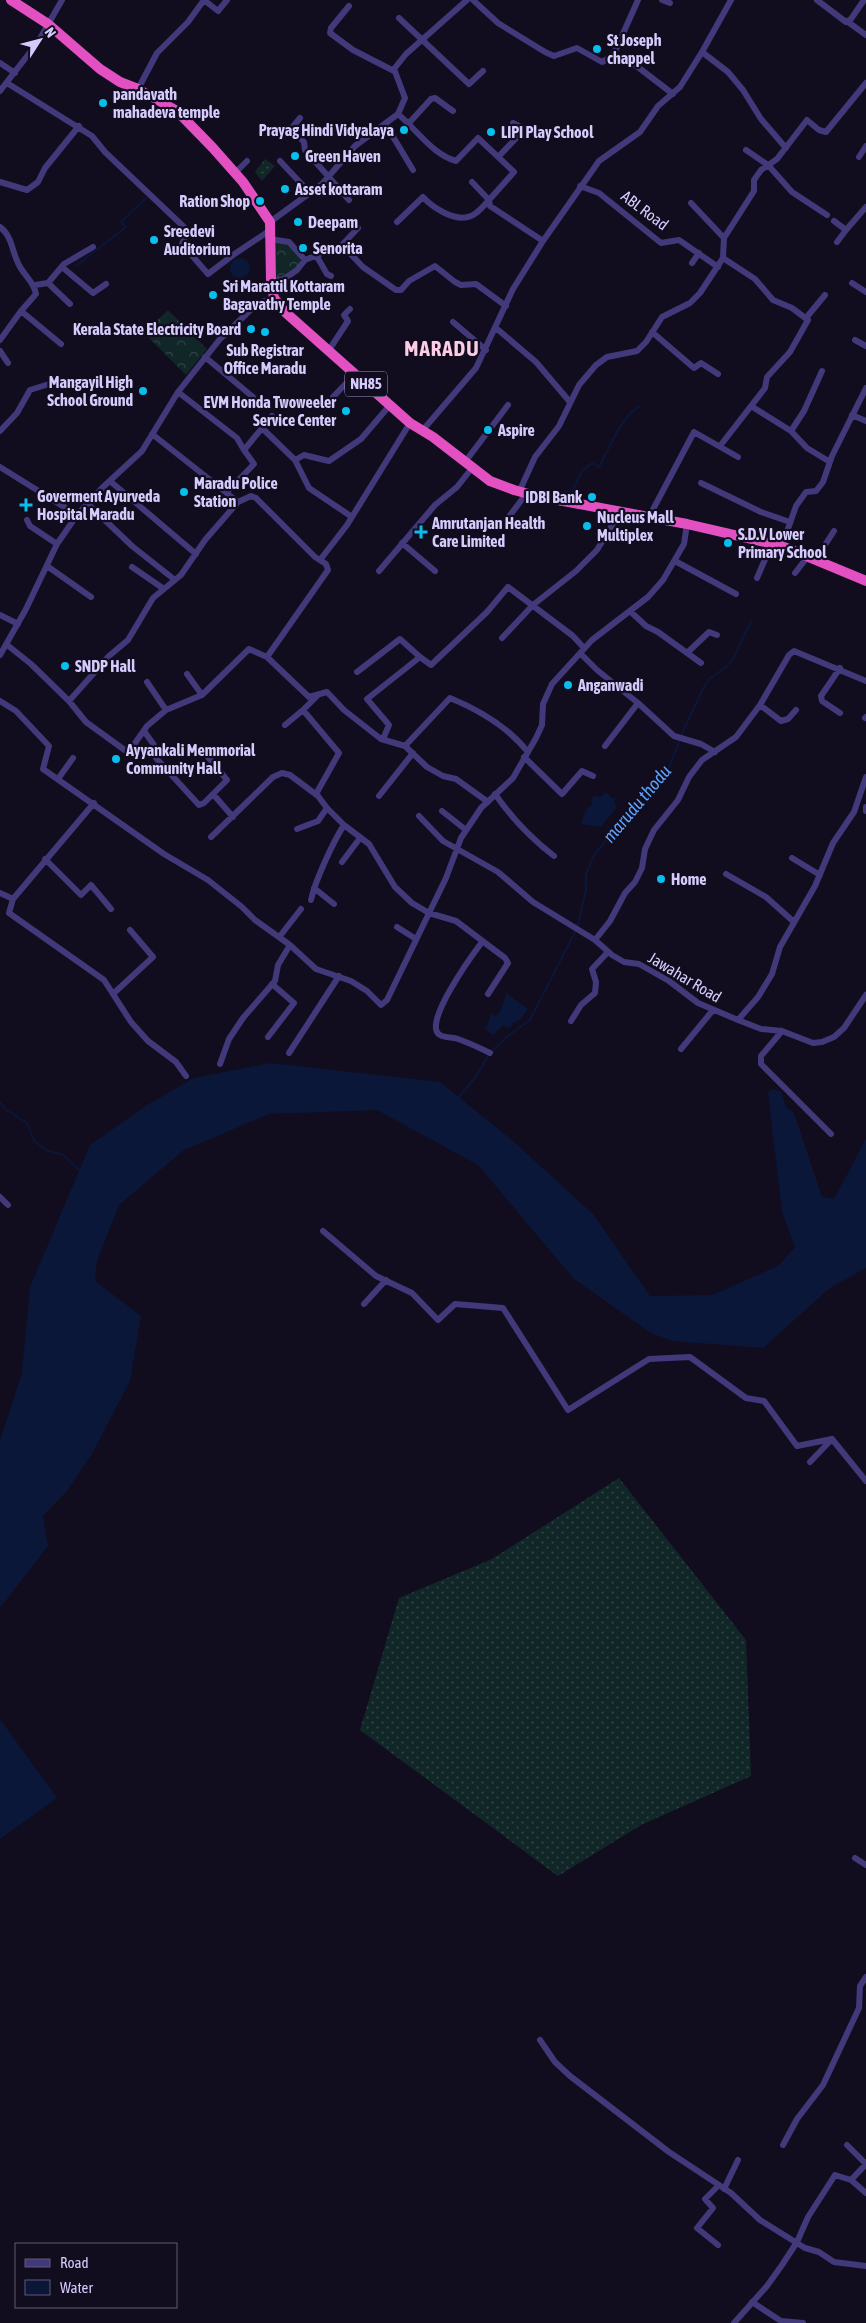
<svg xmlns="http://www.w3.org/2000/svg" width="866" height="2323" viewBox="0 0 866 2323" font-family="'Asap Condensed',sans-serif">
<style>
.grass{fill:url(#grass-dots)}
.park{fill:url(#park-crowns)}
.water{fill:#0a1739}
.lines{fill:none;stroke-linecap:round;stroke-linejoin:round}
.stream{stroke:#0a1739;stroke-width:2}
.minor{stroke:#42397b;stroke-width:6}
.trunk{stroke:#e350c2;stroke-width:10}
.poi-dot{fill:#08beed;stroke:#110d1e;stroke-width:2}
.labels{text-anchor:middle;stroke-width:4.5;stroke-linejoin:round;paint-order:stroke}
.shield{fill:#110d1e;stroke:#9b92ba;stroke-width:1}
.shield-label{font-size:15px;font-weight:bold;fill:#d6cbfd}
.poi-label{font-size:16px;font-weight:bold;fill:#d6cbfd;stroke:#110d1e;text-anchor:start}
.street-label{font-size:16px;fill:#d6cbfd;stroke:#110d1e}
.water-label{font-size:18px;font-style:italic;fill:#5da1fa;stroke:#110d1e}
.district-label{font-size:21px;font-weight:bold;letter-spacing:1px;fill:#fdcde7;stroke:#110d1e}
</style>
<defs>
<pattern id="grass-dots" width="8" height="8" patternUnits="userSpaceOnUse" patternTransform="scale(1.25)"><rect width="8" height="8" fill="#102627"/><path d="M2 2h.1M6 6h.1" fill="none" stroke="#324447" stroke-width="1.8" stroke-linecap="round"/></pattern>
<pattern id="park-crowns" width="20" height="18" patternUnits="userSpaceOnUse" patternTransform="scale(1.25)"><rect width="20" height="18" fill="#102627"/><path d="M2 6a3 3 0 1 1 6 0M12 15a3 3 0 1 1 6 0" fill="none" stroke="#324447"/></pattern>
</defs>
<rect width="100%" height="100%" fill="#110d1e"/>
<path class="grass" d="M265 159 275 166 262 181 255 172Z
M619 1478 746 1640 751 1776 641 1825 558 1876 360 1730 399 1598 492 1559Z"/>
<path class="park" d="M274 242H284L301 256C299 272 289 275 275 278Z
M168 310 207 349 186 375 144 333Z"/>
<path class="water" d="M230 268a10 10 0 1 1 20 0a10 10 0 1 1-20 0Z
M606 792 612 798H616L614 803 617 807 601 827 581 824 586 810 593 804 591 800 594 796 601 797Z
M506 993 528 1009 520 1020 512 1023 511 1028 502 1026 493 1035 483 1027 487 1026 492 1012 495 1017C503 1010 503 1003 506 993Z
M270 1063 440 1082 513 1141 593 1214 650 1296 712 1295 778 1266 795 1247 782 1212 768 1092 772 1089 781 1091 786 1107 794 1113 822 1197 834 1199 866 1139V1268L830 1288 763 1348 672 1341 651 1333 574 1279 478 1165 377 1110 269 1114 184 1150 119 1205 97 1261 95 1281 141 1316 130 1381 92 1454 66 1492 43 1516 48 1546 0 1608V1440L22 1373 30 1287 90 1145 147 1105 194 1078Z
M0 1719 57 1798 0 1839Z"/>
<g class="lines">
<path class="stream" d="M77 265 126 227 121 222 146 198
M556 492H572L582 471 592 463 599 467C608 451 623 413 639 407
M459 1097 475 1078 490 1053 508 1036 530 1020 577 928 586 890V874L594 855 654 783 668 771 683 731 704 687 710 678 725 668 733 659 751 621
M0 1102 5 1109 27 1123 34 1141 46 1150 63 1155 79 1170"/>
<path class="minor" d="M473 0 498 23 545 52 554 56 577 48 602 62 613 56 626 58 673 94
M662 0 670 3
M817 0 846 22 851 19 864 0
M349 6 331 28 330 33 353 50 394 71
M399 18 469 84 483 71
M848 22 866 35
M702 52 728 72 743 90 761 119 786 148
M613 56 638 0
M0 63 15 73
M7 83 92 136 105 152 185 228 187 232 182 244 208 274 233 255 269 231
M138 89 157 53 188 22 204 0 218 11 227 0
M0 91 38 42 62 0
M398 114 405 98 394 69 406 54 467 0
M300 118 291 129 304 142 305 150 349 200
M409 123 431 99 435 98 453 111
M386 125 413 170
M746 150 768 165 792 192 827 215
M499 156 525 129 513 123
M859 157 866 146
M280 161 310 193
M235 173 247 161
M0 182 27 190 38 182 45 168 79 126
M580 186 599 193 661 243 679 240 718 267
M691 203 724 238
M834 221 846 230 866 207
M270 222 322 184 355 146 398 114C417 130 432 154 456 161L478 138 514 172 489 200 490 206 543 241 599 161 640 132 658 106 680 87 702 52 731 0
M397 222 423 197C432 207 453 221 468 217 477 215 483 206 489 200L472 182
M0 227C12 236 12 251 18 263 23 275 34 281 36 294L21 311 0 340
M270 239 289 242 305 260
M837 242 846 230
M342 245 358 228
M316 255 327 274 331 276
M692 263 699 253
M62 267 93 293 106 284
M271 281 284 279 297 270 305 260 342 245 363 267 396 290H401L409 281 435 266 455 282 461 285 476 284 506 306
M48 283 70 304
M852 283 866 292
M35 285 48 283 64 264 93 247
M21 311 61 344
M806 318 825 295
M453 322 486 350
M496 328 536 362 570 402
M652 332 694 368 701 363 718 374
M855 340 866 346
M329 350 348 321 344 315 350 309
M0 351 8 363
M205 357 253 397
M822 371 804 411 791 431 807 448 830 462
M178 392 237 438 244 450
M333 397 355 374
M751 406 791 431
M852 415 866 421
M262 428 295 460 309 488 352 517
M0 431 17 413 30 390 49 384 64 385
M422 431 476 368 513 289 543 241
M152 434 238 502 205 540 181 575 153 598 128 640 109 656 69 701 86 722 126 751 133 746 147 726 166 710 202 695 249 649 267 657 309 697 327 692 344 710 381 739 405 746 427 767 443 776 456 779 488 802
M720 446 765 388 767 377 790 352 808 320 792 308 773 300 755 279 723 258
M295 460 304 455 329 461 361 439 390 405
M465 462 508 405
M0 467 77 515
M110 481 196 554
M701 483 761 512 790 522
M227 492 254 464 244 450 272 416
M519 492 535 457 559 426 579 385 596 365 607 357 637 351 646 342 662 317 690 303 700 293 723 258 724 238 754 191V180L761 170 777 159 807 120 819 130 826 132 866 83
M238 502 251 496 256 498 315 557 326 564 328 570 267 657
M88 504 132 546 175 580
M649 517 694 432 738 457
M27 520 30 526 57 544
M505 522 526 494
M402 543 435 571
M782 546 796 506 806 492 816 491 823 482 832 456 866 388
M816 559 834 531
M320 560 347 525 410 423
M675 561 736 594
M47 566 91 597
M132 567 164 589
M379 571 435 505 457 487 472 468
M795 573 809 555
M757 578 772 543
M631 612 646 626 658 632 701 663
M0 615 18 624
M502 638 533 605 576 571 597 550 620 512
M6 644 31 664 69 701
M580 653 597 670 638 703
M687 653 709 632 717 635
M0 655 26 609 57 544 77 515 102 488 142 451 178 392 220 339 258 303 274 298
M420 657 431 665 487 612 508 587 573 636 584 648
M357 672 400 639 420 657 367 699 389 725 383 739
M187 674 202 695
M147 682 166 710
M0 701 16 711 49 746 43 769 164 854 208 880 242 907 255 920 290 945 316 969 351 981 367 991 381 1005 387 1000 446 878 461 838 481 808 513 778 536 738 542 725 543 704 552 684 592 640 648 597 663 580 684 544 687 524
M760 705 781 721 788 719 796 710
M840 713 822 701 821 696 840 668
M865 718 866 717
M285 725 303 710
M144 731 154 745 156 758 199 805 204 803 227 780 208 757
M405 746 450 698C479 710 507 726 527 751
M605 746 638 703 674 736 701 744 715 752
M524 757 562 794 582 771 593 776
M58 779 73 758
M213 794 233 817
M316 794 339 753 303 710 317 696
M495 794C511 817 532 839 554 856
M379 796 413 753
M94 803 13 899 9 913 104 980 131 1022 148 1041 176 1062 186 1076
M866 807V811
M442 811 466 830
M419 816 443 841 498 872 533 902 595 940 612 955 624 962 639 964 669 981 698 1003 738 1020 758 997 772 974 780 947 815 886 833 843 854 812 866 777
M297 829 318 821 327 808
M211 837 273 777 282 773 290 775 318 796 327 808 344 825 369 844 395 887 412 903 429 913 456 921 505 958 508 963 488 994
M792 858 820 875
M45 859 81 895 91 885 111 909
M342 862 360 838
M726 874 766 897 794 922
M314 888 334 904
M0 893 13 899
M311 900C315 881 333 842 344 825
M397 927 416 939
M280 936 301 909
M595 940 610 921 625 893 635 882 642 868 645 849 654 830 678 800 689 777 702 760 736 737 760 705 789 655 794 651 866 681
M482 942C473 954 421 1025 440 1035 445 1038 453 1037 458 1039 469 1043 480 1048 490 1053
M114 993 153 957 130 930
M738 1020 761 1029 782 1031 813 1043 822 1042 834 1037 844 1028 866 995
M571 1021 581 1005 595 993 596 982 592 969 608 952
M782 1031 761 1056V1064L831 1134
M268 1037 294 1003 272 984
M681 1049 713 1010
M289 1053 339 976
M220 1064 229 1039 243 1018 275 981 278 965 290 945
M0 1197 8 1205
M323 1231 376 1276 412 1293 438 1320 455 1304 503 1308 568 1410 649 1359 690 1357 746 1398 764 1401 797 1446 832 1439 866 1481
M364 1304 386 1280
M810 1462 832 1439
M855 1858 866 1865
M540 2040 555 2062 570 2076 669 2152 731 2193 760 2220 805 2248 819 2252 834 2262 866 2266
M783 2145 797 2119 823 2085 859 2008 860 1986 866 1977
M847 2145 866 2164
M851 2180 866 2193
M724 2189 738 2160
M718 2245 697 2228 713 2208 705 2199 719 2185
M752 2302 781 2321 803 2323
M734 2323 767 2286 782 2265 797 2242 808 2217 835 2175 851 2180 866 2164"/>
<path class="trunk" d="M11 0 48 24 100 69 120 82 138 89 177 111 213 148 243 182 270 222 271 281 274 298 285 312 410 423 433 437 490 481 514 490 536 496 687 524 782 546 866 581"/>
</g>
<g class="poi-dot">
<circle cx="597" cy="49" r="5"/>
<circle cx="103" cy="103" r="5"/>
<circle cx="404" cy="130" r="5"/>
<circle cx="491" cy="132" r="5"/>
<circle cx="295" cy="156" r="5"/>
<circle cx="285" cy="189" r="5"/>
<circle cx="260" cy="201" r="5"/>
<circle cx="298" cy="222" r="5"/>
<circle cx="154" cy="240" r="5"/>
<circle cx="303" cy="248" r="5"/>
<circle cx="213" cy="295" r="5"/>
<circle cx="251" cy="329" r="5"/>
<circle cx="265" cy="332" r="5"/>
<circle cx="143" cy="391" r="5"/>
<circle cx="346" cy="411" r="5"/>
<circle cx="488" cy="430" r="5"/>
<circle cx="184" cy="492" r="5"/>
<circle cx="592" cy="497" r="5"/>
<path d="M23.5 497.5h5v5h5v5h-5v5h-5v-5h-5v-5h5z"/>
<circle cx="587" cy="526" r="5"/>
<path d="M418.5 524.5h5v5h5v5h-5v5h-5v-5h-5v-5h5z"/>
<circle cx="728" cy="543" r="5"/>
<circle cx="65" cy="666" r="5"/>
<circle cx="568" cy="685" r="5"/>
<circle cx="116" cy="759" r="5"/>
<circle cx="661" cy="879" r="5"/>
</g>
<g class="labels">
<rect class="shield" x="345" y="371.5" width="42" height="25" rx="4"/>
<g class="shield-label">
<text x="366" y="389">NH85</text>
</g>
<g class="poi-label">
<text x="607" y="46">St Joseph<tspan x="607" dy="18">chappel</tspan></text>
<text x="113" y="100">pandavath<tspan x="113" dy="18">mahadeva temple</tspan></text>
<text x="394" y="136" text-anchor="end">Prayag Hindi Vidyalaya</text>
<text x="501" y="138">LIPI Play School</text>
<text x="305" y="162">Green Haven</text>
<text x="295" y="195">Asset kottaram</text>
<text x="250" y="207" text-anchor="end">Ration Shop</text>
<text x="308" y="228">Deepam</text>
<text x="164" y="237">Sreedevi<tspan x="164" dy="18">Auditorium</tspan></text>
<text x="313" y="254">Senorita</text>
<text x="223" y="292">Sri Marattil Kottaram<tspan x="223" dy="18">Bagavathy Temple</tspan></text>
<text x="241" y="335" text-anchor="end">Kerala State Electricity Board</text>
<text x="265" y="356" text-anchor="middle">Sub Registrar<tspan x="265" dy="18">Office Maradu</tspan></text>
<text x="133" y="388" text-anchor="end">Mangayil High<tspan x="133" dy="18">School Ground</tspan></text>
<text x="336" y="408" text-anchor="end">EVM Honda Twoweeler<tspan x="336" dy="18">Service Center</tspan></text>
<text x="498" y="436">Aspire</text>
<text x="194" y="489">Maradu Police<tspan x="194" dy="18">Station</tspan></text>
<text x="37" y="502">Goverment Ayurveda<tspan x="37" dy="18">Hospital Maradu</tspan></text>
<text x="582" y="503" text-anchor="end">IDBI Bank</text>
<text x="597" y="523">Nucleus Mall<tspan x="597" dy="18">Multiplex</tspan></text>
<text x="432" y="529">Amrutanjan Health<tspan x="432" dy="18">Care Limited</tspan></text>
<text x="738" y="540">S.D.V Lower<tspan x="738" dy="18">Primary School</tspan></text>
<text x="75" y="672">SNDP Hall</text>
<text x="578" y="691">Anganwadi</text>
<text x="126" y="756">Ayyankali Memmorial<tspan x="126" dy="18">Community Hall</tspan></text>
<text x="671" y="885">Home</text>
</g>
<g class="street-label">
<text transform="translate(645 210) rotate(37)" y="6">ABL Road</text>
<text transform="translate(685 977) rotate(31)" y="6">Jawahar Road</text>
</g>
<g class="water-label">
<text transform="translate(637 804) rotate(-50)" y="6">marudu thodu</text>
</g>
<g class="district-label">
<text x="442" y="356">MARADU</text>
</g>
</g>
<rect x="15" y="2243" width="162" height="65" fill="#110d1e" stroke="#605977"/>
<rect x="25" y="2259" width="25" height="8" fill="#42397b" stroke="#605977"/>
<text x="60" y="2268" font-size="15" fill="#d6cbfd">Road</text>
<rect x="25" y="2280" width="25" height="15" fill="#0a1739" stroke="#605977"/>
<text x="60" y="2293" font-size="15" fill="#d6cbfd">Water</text>
<g transform="translate(40 40) rotate(54)" stroke="#110d1e" stroke-width="4" paint-order="stroke">
<path d="M0-4L9 19L0 12L-9 19Z" fill="#d6cbfd"/>
<text y="-8" font-size="14" font-weight="bold" text-anchor="middle" fill="#d6cbfd">N</text>
</g>
</svg>
